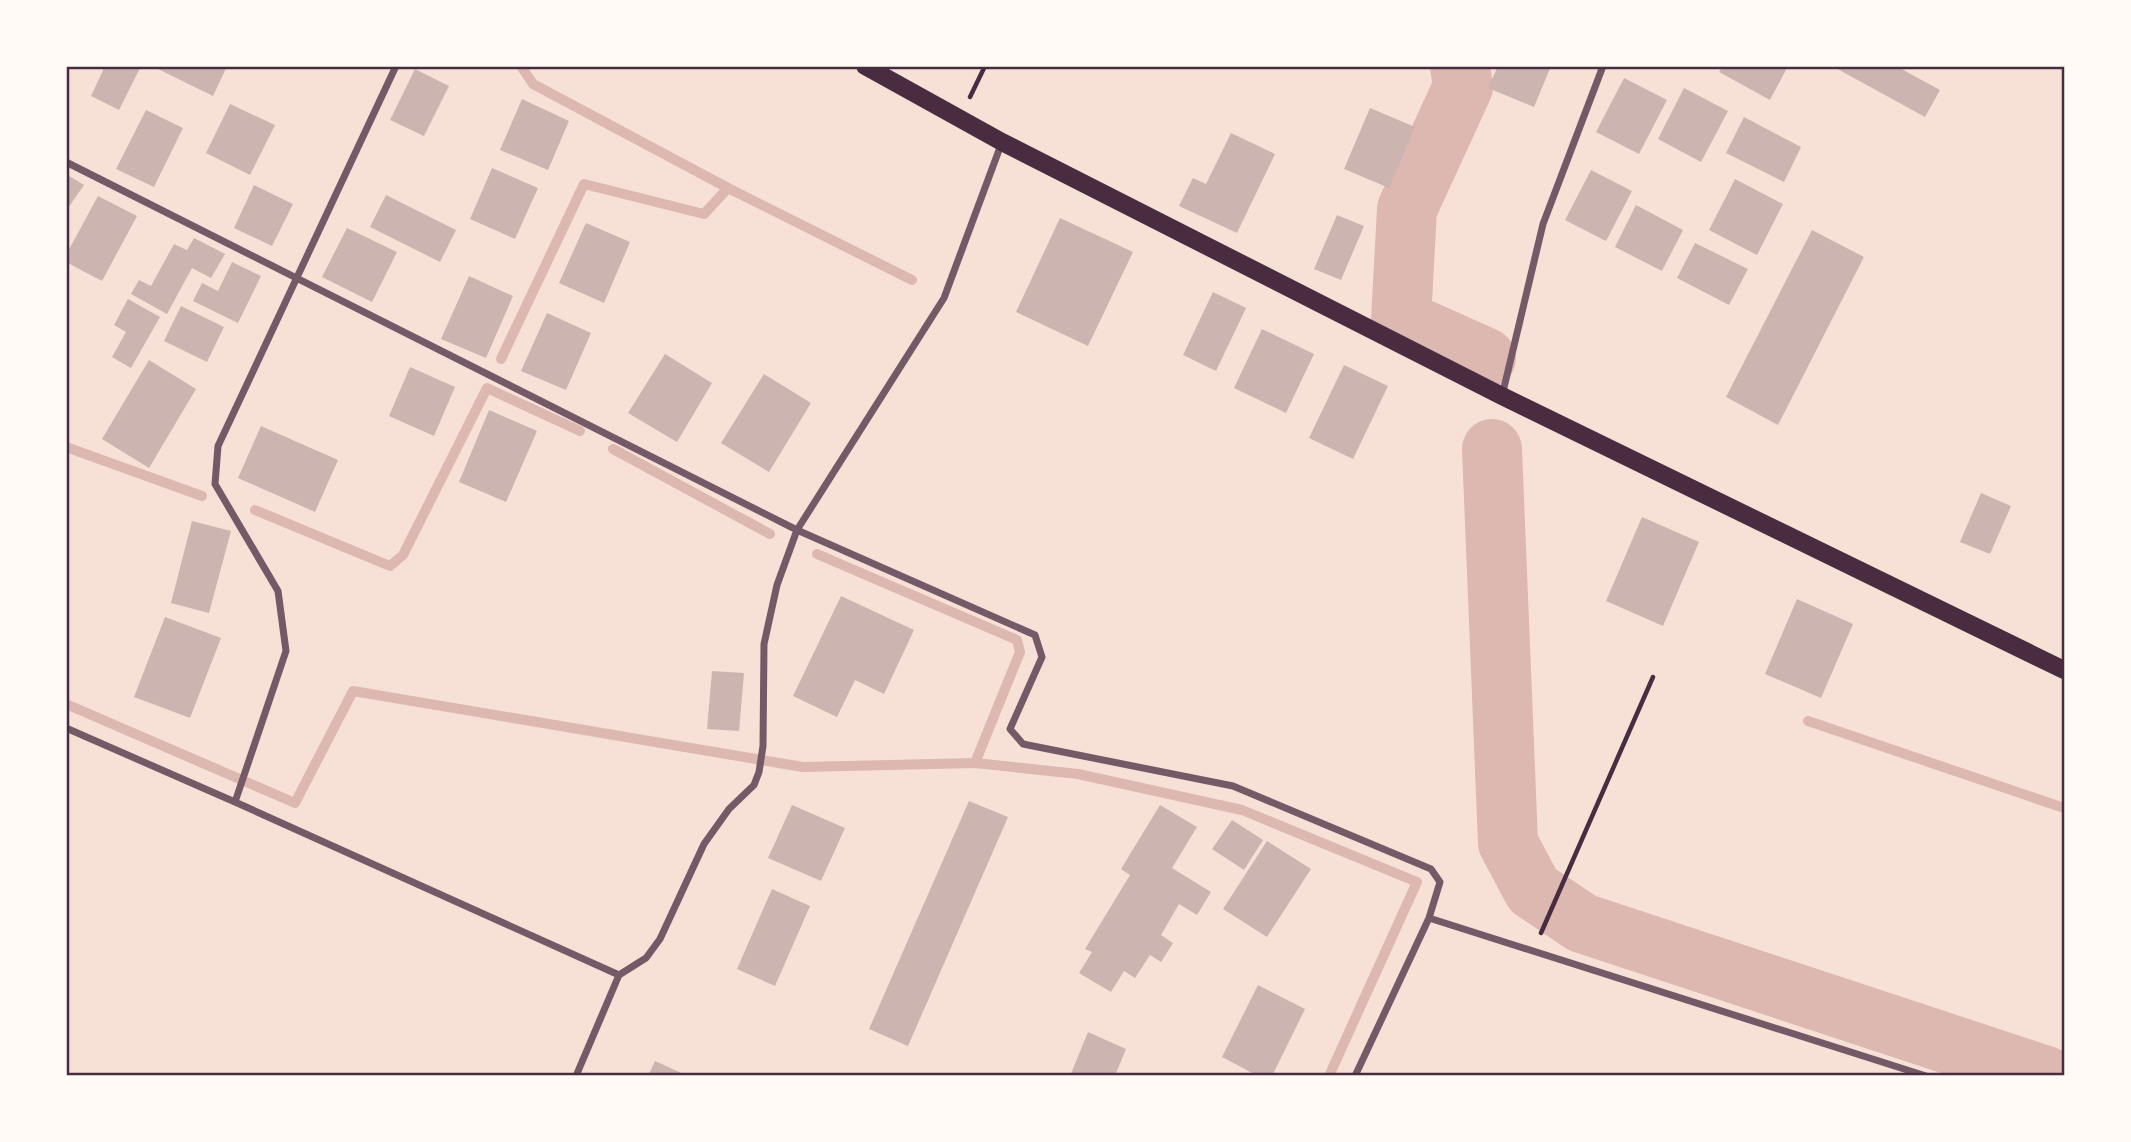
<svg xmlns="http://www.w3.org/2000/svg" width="2131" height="1142" viewBox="0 0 2131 1142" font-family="'Sofia Sans Condensed',sans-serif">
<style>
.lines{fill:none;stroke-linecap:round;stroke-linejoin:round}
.stream{stroke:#dcb8b0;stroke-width:10}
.river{stroke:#dcb8b0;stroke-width:60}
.building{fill:#ccb4b1}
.path{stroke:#4a2c40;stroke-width:4.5}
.minor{stroke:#755966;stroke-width:7}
.primary{stroke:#4a2c40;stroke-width:18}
.neatline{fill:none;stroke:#4a2c40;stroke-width:2.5}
</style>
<rect width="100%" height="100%" fill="#f7e1d7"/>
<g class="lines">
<path class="stream" d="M521 66 533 84 728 188 912 280
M501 359 584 184 704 214 728 188
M66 447 202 496
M613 449 770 534
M255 510 390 566 403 555 487 388 580 431
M817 554 1017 640 1020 652 975 763
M66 704 295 803 353 691 803 767 975 763 1078 774 1242 810 1417 882 1329 1076
M1808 721 2064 808"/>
<path class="river" d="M1460 66 1463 87 1407 209 1401 320 1486 358
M1492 449 1508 843 1533 890 1582 923 2046 1076"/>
</g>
<path class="building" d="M105 66H141L119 110 91 96Z
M159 66H227L213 96 158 69Z
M1498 66H1551L1534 107 1488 88Z
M1723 66H1788L1770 100 1719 72Z
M1832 66H1896L1940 90 1925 117Z
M415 69 449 86 424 136 390 120Z
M1624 78 1667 100 1639 154 1596 132Z
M1684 88 1728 111 1701 162 1658 139Z
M522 99 569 121 548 170 500 150Z
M230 104 275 125 250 175 206 153Z
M1370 108 1415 127 1389 188 1344 169Z
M146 110 183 128 154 187 116 169Z
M1744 117 1801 147 1784 182 1726 153Z
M1231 133 1275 154 1237 233 1179 206 1193 178 1206 184Z
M492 168 538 188 515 239 470 219Z
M1591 170 1632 191 1606 241 1565 220Z
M66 174 84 185 66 211Z
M1735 179 1783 204 1757 255 1709 230Z
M254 185 293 204 272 246 234 228Z
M386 195 456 230 440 262 370 227Z
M98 196 137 216 102 281 66 262V255Z
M1636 205 1683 230 1662 271 1615 247Z
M1337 215 1364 226 1341 280 1314 269Z
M1060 218 1133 252 1088 346 1016 312Z
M586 223 630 242 604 303 559 283Z
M347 228 397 252 372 302 322 277Z
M1812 230 1864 257 1778 425 1726 397Z
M194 238 225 254 211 278 192 268 167 314 131 294 139 280 151 286 174 244 187 250Z
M1695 243 1748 269 1729 305 1677 278Z
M232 262 261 276 238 323 193 301 202 283 218 291Z
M469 276 513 296 486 358 441 339Z
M1213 292 1246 308 1216 371 1183 355Z
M128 299 160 317 131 368 112 357 126 332 114 325Z
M181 306 224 327 207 362 164 341Z
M547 313 591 333 566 390 521 371Z
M1262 329 1314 354 1286 413 1234 388Z
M665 354 712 383 677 442 628 413Z
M149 360 196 389 149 468 102 439Z
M1344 365 1388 386 1353 459 1309 438Z
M410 367 455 387 434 436 389 416Z
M764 374 811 403 769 472 721 443Z
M489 410 537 431 506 502 459 482Z
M261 426 338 460 315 512 238 478Z
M1981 493 2011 506 1990 554 1960 542Z
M1642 517 1699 542 1663 626 1606 601Z
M192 521 231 531 209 613 171 603Z
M841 596 914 630 884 694 855 680 837 717 793 696Z
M1797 599 1853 624 1821 698 1765 674Z
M165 617 221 638 190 718 134 697Z
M712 671 744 673 739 731 707 729Z
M969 801 1008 817 908 1046 869 1029Z
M792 805 845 828 821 881 768 858Z
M1160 805 1197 827 1172 868 1211 892 1197 915 1179 904 1161 935 1173 943 1161 962 1150 955 1135 978 1124 971 1111 992 1079 973 1092 952 1085 949 1130 875 1121 869Z
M1232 820 1263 840 1244 870 1212 849Z
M1267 841 1311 869 1267 937 1223 909Z
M772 889 810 906 775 986 737 969Z
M1258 985 1305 1009 1272 1076H1258L1222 1057Z
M1088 1032 1126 1049 1115 1076H1070Z
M655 1061 688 1076H648Z"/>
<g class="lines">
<path class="path" d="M970 97 985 66
M1541 933 1653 677"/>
<path class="minor" d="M66 162 797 530 1035 635 1042 657 1010 729 1023 744 1233 786 1431 869 1440 882 1429 918 1355 1076
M1502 396 1543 224 1603 66
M66 728 235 802 619 975
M235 802 286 651 278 591 215 484 218 446 396 66
M1429 918 1926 1076
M576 1076 619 975 646 958 660 939 704 844 729 809 754 785 759 772 763 746 764 644 777 585 797 530 944 298 1002 142"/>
<path class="primary" d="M865 66 1002 142 1502 396 2064 670"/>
</g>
<rect width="2131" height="1142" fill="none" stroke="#fffaf5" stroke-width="136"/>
<rect x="68" y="68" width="1995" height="1006" class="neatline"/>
</svg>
